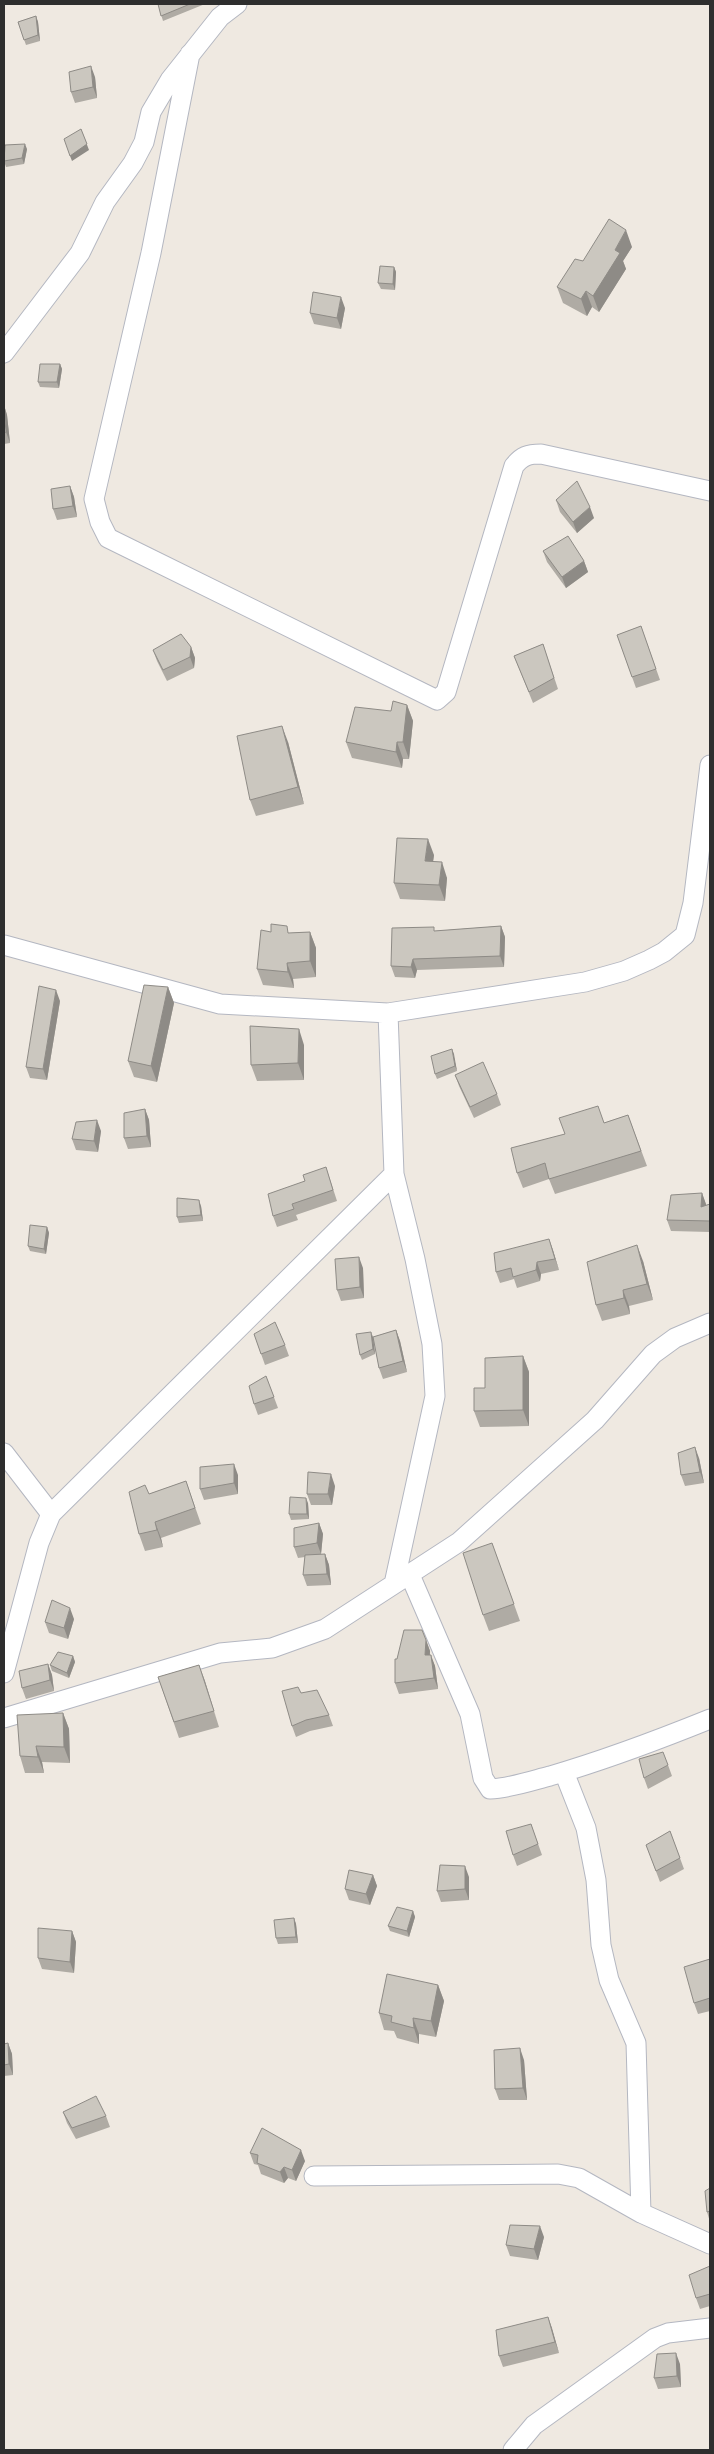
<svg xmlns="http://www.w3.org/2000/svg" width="714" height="2454" viewBox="0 0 714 2454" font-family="'PT Sans',sans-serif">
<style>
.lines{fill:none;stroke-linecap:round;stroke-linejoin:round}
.minor-casing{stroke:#b4b7c1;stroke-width:21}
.minor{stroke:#fff;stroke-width:19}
.wall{fill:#afaba4}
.shaded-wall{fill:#8e8b86}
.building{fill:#cbc7bf;stroke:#8e8b86}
</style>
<rect width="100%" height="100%" fill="#efe9e1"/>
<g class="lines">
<g class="minor-casing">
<path id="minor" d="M190 54 151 253 94 499 100 522 108 538 437 700 446 692 514 466C522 456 528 454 541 454L710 491
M4 353 80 253 105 202 133 163 144 142 151 112 170 80 220 17 237 4
M4 945 220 1004 388 1013 585 982 624 971 649 960 664 952 685 935 693 903 710 765
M388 1013 394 1174 415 1259 432 1344 435 1396 394 1584
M4 1453 51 1514
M410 1575 470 1714 483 1778 490 1789C511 1788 531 1781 550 1776 605 1760 658 1740 710 1719
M4 1673 39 1543 51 1514 394 1174
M4 1718 220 1653 272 1648 325 1629 459 1542 595 1420 653 1354 675 1338 710 1323
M564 1772 586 1828 596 1880 601 1945 609 1980 636 2043 641 2213
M314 2176 558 2174 579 2178 641 2213 710 2244
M513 2450 534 2425 655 2338 668 2333 710 2328"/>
</g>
<use href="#minor" class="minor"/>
</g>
<path class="wall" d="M158 4H205L163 21Z
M36 16 38 22 40 41 26 45 18 22Z
M95 77 97 98 75 103 71 92Z
M27 149 24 164 6 167 4 161Z
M632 247 623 261 626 269 599 312 592 307 587 316 563 303 557 287 583 261Z
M394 267 396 272 395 290 381 289 378 283Z
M345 308 341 329 314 324 310 313Z
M60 364 62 369 59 388 40 387 38 382Z
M4 405 7 415 10 443 4 444Z
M70 486 74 497 77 517 57 520 53 509Z
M556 500 594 518 577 533 560 512Z
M543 551 584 561 588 572 566 588 547 562Z
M641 626 660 680 636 688 617 635Z
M543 644 558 689 533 703 514 656Z
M191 647 195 658 194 668 167 681 157 661 153 650Z
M407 705 413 721 409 759H403L402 768 352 758 346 742 391 711Z
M288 742 304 804 256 816 250 800Z
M434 855 433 861 447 878 445 901 400 899 394 883Z
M501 926 505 937 504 967 417 970 415 978 395 977 391 966 435 931Z
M271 932 290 933 310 932 316 948V977L293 979 294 988 263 985 257 969Z
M168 987 174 1003 157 1082 134 1077 128 1061Z
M60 1001 47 1080 30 1078 26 1067Z
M304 1045V1080L257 1081 251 1065Z
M452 1049 457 1071 437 1079 435 1074Z
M455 1075 497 1094 501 1105 474 1118 459 1086Z
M145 1109 149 1120 151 1147 128 1149 124 1138Z
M628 1115 647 1166 555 1194 549 1179 523 1188 517 1173 565 1134 604 1123Z
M101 1131 98 1152 76 1150 72 1139Z
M326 1167 337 1201 296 1215 298 1220 277 1227 273 1216 305 1181Z
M702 1193 706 1205 710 1204V1232L671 1231 667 1220Z
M201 1206 203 1221 179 1223 177 1217Z
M47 1227 49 1233 46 1254 30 1251 28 1246Z
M549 1239 559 1270 541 1274 540 1281 517 1288 514 1279 500 1283 496 1272Z
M643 1261 653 1300 629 1306 630 1314 602 1321 596 1305Z
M363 1268 364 1298 341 1301 337 1290Z
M396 1330 400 1341 407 1372 383 1379 379 1368 374 1341 375 1354 362 1360 360 1355 373 1337Z
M254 1334 285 1345 289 1356 265 1365Z
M523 1356 529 1372V1426L480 1427 474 1411 485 1388Z
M266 1376 278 1408 258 1415 254 1404Z
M699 1458 704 1483 685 1486 681 1475Z
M238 1475V1494L204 1500 200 1489Z
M186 1481 201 1524 161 1538 163 1547 145 1551 139 1534 149 1494Z
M335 1486 332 1505H311L307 1494Z
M308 1503 309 1519 291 1520 289 1514Z
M319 1523 323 1534 321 1554H325L329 1565 331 1585 307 1586 303 1575 305 1557 298 1558 294 1547Z
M492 1543 520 1621 489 1631 483 1615Z
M74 1619 68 1639 49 1633 45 1622Z
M426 1640 430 1651V1655L435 1666 438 1689 399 1694 395 1683 397 1659Z
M73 1656 75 1662 69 1678 52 1671 50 1665Z
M48 1664 52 1675 54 1691 26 1699 22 1688Z
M199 1665 219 1727 179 1738 158 1677Z
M301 1693 329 1715 333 1726 310 1731 296 1737 292 1726Z
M63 1713 69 1729 70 1763 42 1762 44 1773H25L20 1756Z
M668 1765 672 1776 648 1789 644 1778Z
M531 1824 542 1855 517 1866 513 1855Z
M670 1831 684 1869 660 1882 646 1845Z
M373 1875 377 1886 370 1905 349 1900 345 1889Z
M469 1877V1900L441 1902 437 1891Z
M413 1911 415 1917 409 1937 390 1931 388 1926Z
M294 1918 296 1924 298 1943 278 1944 276 1938Z
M72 1931 76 1942 74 1973 42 1969 38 1958Z
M710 1959V2011L698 2014 694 2003Z
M438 1985 444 2001 436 2037 419 2034V2044L397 2038 394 2031 384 2030 379 2013Z
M8 2043 12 2054 13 2075 4 2076V2044Z
M524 2060 527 2100H499L495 2089Z
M63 2112 106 2116 110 2127 76 2139 67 2123Z
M250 2153 305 2161 296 2181 288 2178 284 2183 261 2174 258 2165 254 2164Z
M710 2188V2222L707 2212Z
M544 2237 538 2260 510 2256 506 2245Z
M710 2266V2306L700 2309 696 2298Z
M548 2317 559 2353 503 2367 499 2356Z
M680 2364 681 2387 658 2389 654 2378Z"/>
<path class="shaded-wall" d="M36 16 38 22 40 41 38 35Z
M91 66 95 77 97 98 93 87Z
M81 129 89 150 72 161 70 156Z
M25 144 27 149 24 164 22 158Z
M626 230 632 247 623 261 626 269 599 312 593 296 615 250Z
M394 267 396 272 395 290 393 284Z
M586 291 592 307 587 316 581 299Z
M341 297 345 308 341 329 337 318Z
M60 364 62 369 59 388 57 382Z
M4 405 7 415 10 443 6 432Z
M70 486 74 497 77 517 73 506Z
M590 507 594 518 577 533 573 522Z
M584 561 588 572 566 588 562 577Z
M191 647 195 658 194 668 190 657Z
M407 705 413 721 409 759 403 742Z
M282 726 288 742 304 804 298 787Z
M397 742 403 759 402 768 396 752Z
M428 839 434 855 431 877 425 861Z
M442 862 447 878 445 901 439 885Z
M501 926 505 937 504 967 500 956Z
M310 932 316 948V977L310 961Z
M413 959 417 970 415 978 411 967Z
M287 963 293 979 294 988 288 972Z
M168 987 174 1003 157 1082 151 1066Z
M56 990 60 1001 47 1080 43 1069Z
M299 1029 304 1045V1080L298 1063Z
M452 1049 454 1054 457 1071 455 1066Z
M145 1109 149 1120 151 1147 147 1136Z
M97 1120 101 1131 98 1152 94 1141Z
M702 1193 706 1204 705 1218 701 1207Z
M199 1200 201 1206 203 1221 201 1215Z
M47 1227 49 1233 46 1254 44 1249Z
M549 1239 553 1250 559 1270 555 1259Z
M637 1245 643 1261 653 1300 647 1284Z
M359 1257 363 1268 364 1298 360 1287Z
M537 1262 541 1274 540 1281 536 1270Z
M623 1290 629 1306 630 1314 624 1298Z
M396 1330 400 1341 407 1372 403 1361Z
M371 1332 373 1337 375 1354 373 1349Z
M523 1356 529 1372V1426L523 1410Z
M695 1447 699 1458 704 1483 700 1472Z
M234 1464 238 1475V1494L234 1483Z
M331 1474 335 1486 332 1505 328 1494Z
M306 1498 308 1503 309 1519 307 1514Z
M155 1522 161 1538 163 1547 157 1530Z
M319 1523 323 1534 321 1554 317 1543Z
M325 1554 329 1565 331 1585 327 1574Z
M70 1608 74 1619 68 1639 64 1628Z
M426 1640 430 1651 429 1666 425 1655Z
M431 1655 435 1666 438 1689 434 1678Z
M73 1656 75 1662 69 1678 67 1673Z
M48 1664 52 1675 54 1691 50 1680Z
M199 1665 205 1681 219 1727 214 1711Z
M63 1713 69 1729 70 1763 64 1747Z
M36 1746 42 1762 44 1773 38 1757Z
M465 1866 469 1877V1900L465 1889Z
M373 1875 377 1886 370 1905 366 1894Z
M413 1911 415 1917 409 1937 407 1931Z
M294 1918 296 1924 298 1943 296 1937Z
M72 1931 76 1942 74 1973 70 1962Z
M438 1985 444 2001 436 2037 431 2021Z
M413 2018 419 2034V2044L414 2028Z
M8 2043 12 2054 13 2075 9 2064Z
M520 2048 524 2060 527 2100 523 2088Z
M301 2150 305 2161 296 2181 292 2170Z
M284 2167 288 2178 284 2183 280 2172Z
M540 2226 544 2237 538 2260 534 2249Z
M548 2317 552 2328 559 2353 555 2342Z
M676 2353 680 2364 681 2387 677 2376Z"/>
<path class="building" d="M158 4H190L161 16Z
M36 16 38 35 24 40 18 22Z
M91 66 93 87 71 92 69 72Z
M81 129 87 144 70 156 64 139Z
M25 144 22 158 4 161 5 145Z
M609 219 626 230 615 250 620 253 593 296 586 291 581 299 557 287 575 259 583 261Z
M380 266 394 267 393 284 378 283Z
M313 292 341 297 337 318 310 313Z
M40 364H60L57 382H38Z
M4 408 6 432 4 433Z
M577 481 590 507 573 522 556 500Z
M70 486 73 506 53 509 51 489Z
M568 536 584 561 562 577 543 551Z
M641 626 656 669 632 677 617 635Z
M181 634 191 647 190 657 163 670 153 650Z
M543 644 554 678 529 692 514 656Z
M393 701 407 705 403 742H397L396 752 346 742 355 707 391 711Z
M282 726 298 787 250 800 237 736Z
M397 838 428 839 425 861 442 862 439 885 394 883Z
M271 924 287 926 288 933 310 932V961L287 963 288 972 257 969 261 930 271 932Z
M501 926 500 956 413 959 411 967 391 966 392 928 434 927V931Z
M144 985 168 987 151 1066 128 1061Z
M39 986 56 990 43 1069 26 1067Z
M250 1026 299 1029 298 1063 251 1065Z
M452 1049 455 1066 435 1074 431 1056Z
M483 1062 497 1094 470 1107 455 1075Z
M598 1106 604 1123 628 1115 641 1151 549 1179 545 1163 517 1173 511 1148 565 1134 559 1118Z
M145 1109 147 1136 124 1138V1113Z
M97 1120 94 1141 72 1139 76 1122Z
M326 1167 333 1190 292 1204 294 1209 273 1216 268 1194 305 1181 303 1175Z
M702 1193 701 1207 710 1204V1221L667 1220 671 1195Z
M177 1198 199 1200 201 1215 177 1217Z
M30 1225 47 1227 44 1249 28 1246Z
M549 1239 555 1259 537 1262 536 1270 513 1277 511 1268 496 1272 494 1253Z
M637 1245 647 1284 623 1290 624 1298 596 1305 587 1262Z
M359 1257 360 1287 337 1290 335 1259Z
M275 1322 285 1345 261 1354 254 1334Z
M396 1330 403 1361 379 1368 373 1337Z
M371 1332 373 1349 360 1355 356 1334Z
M523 1356V1410L474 1411V1388H485V1358Z
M266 1376 274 1397 254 1404 249 1386Z
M695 1447 700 1472 681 1475 678 1453Z
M234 1464V1483L200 1489V1467Z
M308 1472 331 1474 328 1494H307Z
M186 1481 195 1508 155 1522 157 1530 139 1534 129 1492 145 1485 149 1494Z
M290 1497 306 1498 307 1514H289Z
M319 1523 317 1543 294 1547V1528Z
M492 1543 514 1604 483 1615 463 1553Z
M325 1554 327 1574 303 1575 305 1555Z
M52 1600 70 1608 64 1628 45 1622Z
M404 1630H422L426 1640 425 1655H431L434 1678 395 1683V1659H397Z
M58 1652 73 1656 67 1673 50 1665Z
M48 1664 50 1680 22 1688 19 1671Z
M199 1665 214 1711 174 1722 158 1677Z
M298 1687 301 1693 317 1690 329 1715 306 1720 292 1726 282 1691Z
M63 1713 64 1747 36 1746 38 1757 20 1756 17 1715Z
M663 1752 668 1765 644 1778 639 1759Z
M531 1824 538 1844 513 1855 506 1831Z
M670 1831 680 1858 656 1871 646 1845Z
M440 1865 465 1866V1889L437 1891Z
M349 1870 373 1875 366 1894 345 1889Z
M397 1907 413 1911 407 1931 388 1926Z
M294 1918 296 1937 276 1938 274 1920Z
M38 1928 72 1931 70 1962 38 1958Z
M710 1959V1998L694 2003 684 1967Z
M387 1974 438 1985 431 2021 413 2018 414 2028 391 2022 392 2016 379 2013Z
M8 2043 9 2064 4 2065V2044Z
M520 2048 523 2088 495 2089 494 2050Z
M96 2096 106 2116 72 2128 63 2112Z
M262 2128 301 2150 292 2170 284 2167 280 2172 257 2163 258 2155 250 2153Z
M710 2188V2211L707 2212 705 2191Z
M510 2225 540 2226 534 2249 506 2245Z
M710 2266V2294L696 2298 689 2275Z
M548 2317 555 2342 499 2356 496 2330Z
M676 2353 677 2376 654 2378 657 2354Z"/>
<rect width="714" height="2454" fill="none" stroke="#2e2e2e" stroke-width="10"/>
</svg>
